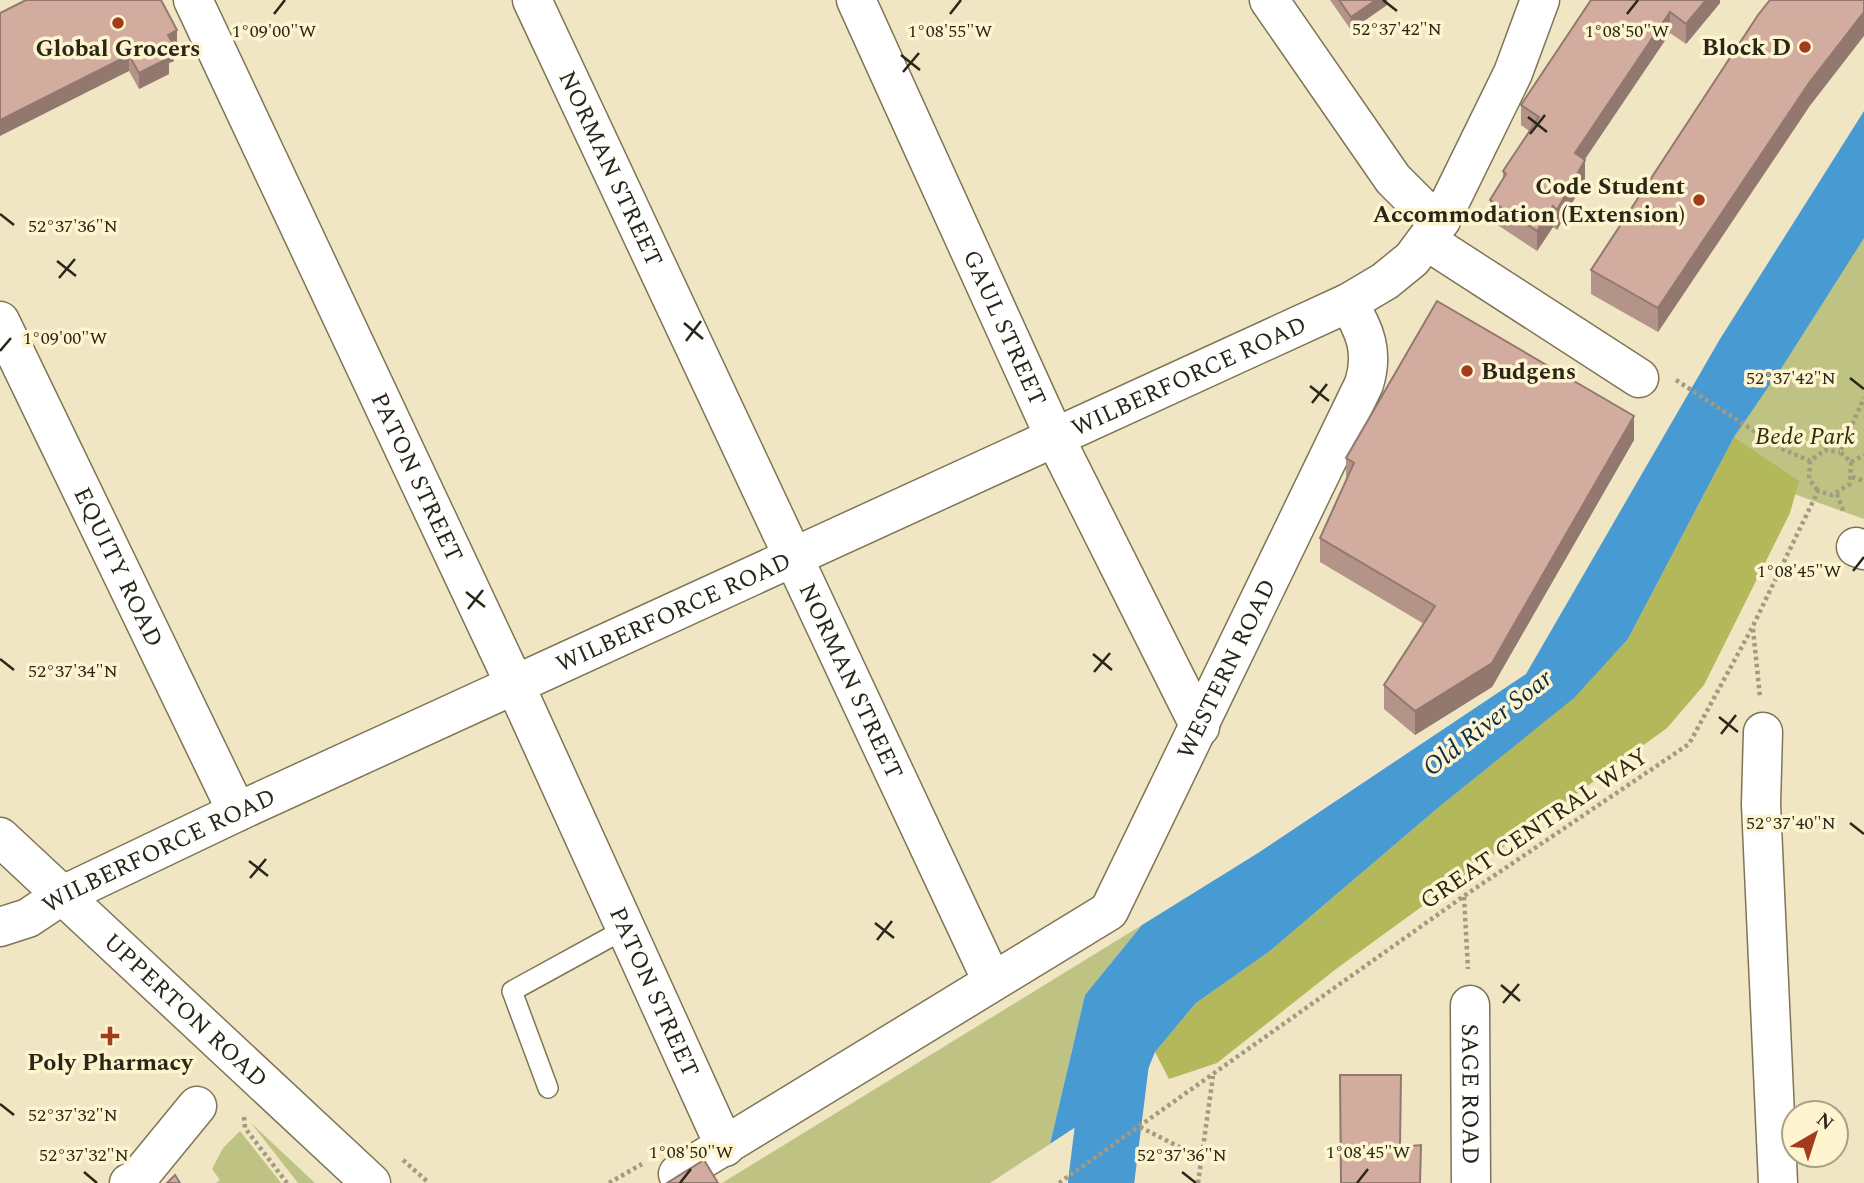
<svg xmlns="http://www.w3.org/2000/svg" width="1864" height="1183" viewBox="0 0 1864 1183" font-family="Spectral,serif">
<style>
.green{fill:#bec383}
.forest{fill:#b3b85b}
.water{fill:#489ad3}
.pier{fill:#f1e6c3}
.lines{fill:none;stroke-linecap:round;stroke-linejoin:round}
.river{stroke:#489ad3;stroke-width:66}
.service-casing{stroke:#7f7555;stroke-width:22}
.minor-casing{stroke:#7f7555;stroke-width:41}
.tertiary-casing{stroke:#7f7555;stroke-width:41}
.path{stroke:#a39a80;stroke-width:4.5;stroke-dasharray:3.5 3.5;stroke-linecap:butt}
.service{stroke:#fff;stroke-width:19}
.minor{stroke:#fff;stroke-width:38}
.tertiary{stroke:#fff;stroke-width:38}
.wall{fill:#b49489}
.shaded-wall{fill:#92786f}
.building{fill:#d1ac9f;stroke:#92786f;stroke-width:2}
.ticks{fill:none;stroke:#2a2618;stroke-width:2.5}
.poi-dot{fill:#a33b1d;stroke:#fef4d0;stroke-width:2.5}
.labels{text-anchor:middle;stroke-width:7;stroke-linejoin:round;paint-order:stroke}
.poi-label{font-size:24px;font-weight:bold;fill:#2a2618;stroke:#fef4d0;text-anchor:end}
.street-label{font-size:24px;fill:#2a2618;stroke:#fef4d0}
.park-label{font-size:24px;font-style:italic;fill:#2e2f06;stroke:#fef4d0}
.water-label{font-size:26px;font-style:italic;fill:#0a2d45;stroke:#fef4d0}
.ticks-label{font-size:18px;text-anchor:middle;fill:#2a2618;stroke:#fef4d0;stroke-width:7;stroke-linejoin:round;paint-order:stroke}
</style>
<rect width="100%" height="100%" fill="#f1e6c3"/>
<path class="green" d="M1864 237V519L1718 467 1734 437Z
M1142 925 1085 995 1050 1144 990 1183H722Z
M251 1123 315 1183H298Z
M240 1131 278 1179 281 1183H216L220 1180 212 1169 223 1148Z"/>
<path class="forest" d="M1734 437 1799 481 1790 513 1704 685 1667 728 1336 969 1217 1063 1169 1079 1155 1052 1196 1003 1270 951 1439 807 1574 697 1628 639Z"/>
<path class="water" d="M1864 111V238L1784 364 1734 437 1628 639 1574 698 1439 807 1270 951 1196 1003 1155 1052 1142 1084 1050 1144 1085 995 1142 925 1258 853 1526 674 1720 339Z"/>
<path class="pier" d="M1142 1084 1143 1087 1050 1147V1144Z"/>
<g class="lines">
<path class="river" d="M1101 1183 1122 1014"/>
<g class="service-casing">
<path id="service" d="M548 1088 512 991 625 929"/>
</g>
<g class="minor-casing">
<g id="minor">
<path id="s1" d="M193 0 515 685 725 1147"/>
<path id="s2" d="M532 0 992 981"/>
<path id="s3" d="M856 0 1055 438 1200 727"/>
<path d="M1269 0 1393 179 1421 207 1441 220"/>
<path d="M1427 241 1639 378"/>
<path id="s4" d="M0 321 237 812"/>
<path d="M1856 547 1864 550"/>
<path d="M1763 732 1761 804 1778 1183"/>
<path id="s5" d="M0 927 28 918 61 896 237 812 1348 303 1385 281 1412 259 1441 220 1513 73 1540 0"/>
<path id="s6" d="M1470 1005 1471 1183"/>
<path id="s7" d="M678 1174 1109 911 1364 384C1374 352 1365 330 1348 303"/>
<path d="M129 1183 138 1178 197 1106"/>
</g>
</g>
<g class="tertiary-casing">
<g id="tertiary">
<path id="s8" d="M0 837 371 1183"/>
</g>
</g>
<path class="path" d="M1676 380 1780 448 1810 461 1825 450 1840 452
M1810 461 1809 479 1818 491
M1851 462 1864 455
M1852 477 1864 481
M1837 494 1844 513
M1753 629 1760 697
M1464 897 1468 969
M244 1117 245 1128 287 1183
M1140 1127 1201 1158
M403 1160 429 1183
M609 1183 642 1164
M1059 1183 1464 896 1689 744 1752 628 1818 491 1832 495 1850 484 1851 462 1840 452 1864 398
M1198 1183 1213 1076"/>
<use href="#service" class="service"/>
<use href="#minor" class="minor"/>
<use href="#tertiary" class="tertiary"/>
</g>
<path class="wall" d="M26 0 177 46 174 47V61L169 63V74L139 89 129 71Z
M1330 0H1387V5L1351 30Z
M1591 0H1720V3L1686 44 1670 33 1584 160 1585 180 1557 230 1553 227 1537 251 1490 220V200L1503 179V171L1529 131 1521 125V105Z
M1809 107 1658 332 1591 294V270Z
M1634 440 1492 687 1415 735 1384 709V685L1424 624 1320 562V538L1346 479V458Z"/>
<path class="shaded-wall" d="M1376 0H1387V5L1351 30V17Z
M1706 0H1720V3L1686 44V24Z
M1670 12V33L1575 174V153Z
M1864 12V36L1809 107 1658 332V308L1809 83Z
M177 30V46L174 47V61L169 63V74L139 89V73L165 49 168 35Z
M129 55V71L0 136V120Z
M1585 160V180L1557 230V210Z
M1553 206V227L1537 251V231Z
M1634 416V440L1492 687 1415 735V711Z"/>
<path class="building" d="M26 0H161L177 30 168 35 174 45 165 49 169 58 139 73 129 55 0 120V13Z
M1339 0H1376L1351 17Z
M1591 0H1706L1686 24 1670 12 1575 153 1585 160 1557 210 1553 206 1537 231 1490 200 1506 174 1503 171 1539 117 1521 105Z
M1770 0H1864V12L1809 83 1658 308 1591 270 1758 15Z
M1437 301 1634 416 1492 663 1415 711 1384 685 1435 606 1320 538 1354 463 1346 458Z
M1340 1075H1401L1400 1147 1421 1145 1420 1183H1341Z
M704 1160 718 1183H667Z
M175 1175 180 1183H167Z"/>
<path class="ticks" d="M1383 0 1397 11M274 14 285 0M950 14 961 0M1627 14 1638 0M901 55 920 70M903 72 919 53M1528 117 1547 132M1530 134 1545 115M0 214 14 225M57 261 76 276M59 278 75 259M684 323 703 339M686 341 701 321M0 351 11 338M1850 378 1864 389M1310 386 1329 401M1312 403 1327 384M1853 571 1864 557M466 592 485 607M468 609 483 590M1093 654 1112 670M0 659 14 670M1094 672 1110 653M1719 717 1738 732M1721 734 1736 715M1850 823 1864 834M249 861 268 876M250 878 266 859M875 923 894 938M877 940 892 921M1501 985 1520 1001M1503 1003 1519 984M0 1104 14 1115M84 1172 97 1183M1182 1172 1196 1183M680 1183 691 1169M1357 1183 1368 1169"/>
<g class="poi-dot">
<circle cx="118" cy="23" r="7"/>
<circle cx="1805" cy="47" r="7"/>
<circle cx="1699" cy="200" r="7"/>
<circle cx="1467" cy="371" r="7"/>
<path d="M106.5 1025.5h7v7h7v7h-7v7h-7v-7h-7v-7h7z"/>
</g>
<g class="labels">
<g class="poi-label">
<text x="1791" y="55">Block D</text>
<text x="118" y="56" text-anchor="middle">Global Grocers</text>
<text x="1685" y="194">Code Student<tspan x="1685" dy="28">Accommodation (Extension)</tspan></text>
<text x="1481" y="379" text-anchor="start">Budgens</text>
<text x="110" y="1070" text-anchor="middle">Poly Pharmacy</text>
</g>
<g class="street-label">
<text dy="8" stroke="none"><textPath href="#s2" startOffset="186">NORMAN STREET</textPath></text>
<text dy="8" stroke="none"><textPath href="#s3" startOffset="360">GAUL STREET</textPath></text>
<text dy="8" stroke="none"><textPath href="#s5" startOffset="1311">WILBERFORCE ROAD</textPath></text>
<text dy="8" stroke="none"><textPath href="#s1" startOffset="527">PATON STREET</textPath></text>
<text dy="8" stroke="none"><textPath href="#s4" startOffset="273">EQUITY ROAD</textPath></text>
<text dy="8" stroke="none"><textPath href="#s5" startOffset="744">WILBERFORCE ROAD</textPath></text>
<text dy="8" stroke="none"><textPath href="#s7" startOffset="774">WESTERN ROAD</textPath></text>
<text dy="8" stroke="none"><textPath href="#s2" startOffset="752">NORMAN STREET</textPath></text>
<text transform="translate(1534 828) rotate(-34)" y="8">GREAT CENTRAL WAY</text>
<text dy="8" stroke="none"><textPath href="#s5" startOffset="177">WILBERFORCE ROAD</textPath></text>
<text dy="8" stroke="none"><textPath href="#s1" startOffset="1094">PATON STREET</textPath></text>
<text dy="8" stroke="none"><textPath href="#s8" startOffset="254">UPPERTON ROAD</textPath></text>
<text dy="8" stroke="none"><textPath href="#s6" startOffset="89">SAGE ROAD</textPath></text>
</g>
<g class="park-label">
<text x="1805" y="444">Bede Park</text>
</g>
<g class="water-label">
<text transform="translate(1487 722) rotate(-38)" y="9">Old River Soar</text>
</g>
</g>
<g class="ticks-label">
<text x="1397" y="35">52°37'42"N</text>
<text x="274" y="37">1°09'00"W</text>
<text x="950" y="37">1°08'55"W</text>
<text x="1627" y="37">1°08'50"W</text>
<text x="73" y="232">52°37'36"N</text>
<text x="65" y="344">1°09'00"W</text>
<text x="1791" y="384">52°37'42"N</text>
<text x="1799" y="577">1°08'45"W</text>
<text x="73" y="677">52°37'34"N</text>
<text x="1791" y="829">52°37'40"N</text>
<text x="73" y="1121">52°37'32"N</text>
<text x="691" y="1158">1°08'50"W</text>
<text x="1368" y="1158">1°08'45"W</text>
<text x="84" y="1161">52°37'32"N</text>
<text x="1182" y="1161">52°37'36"N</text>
</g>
<g transform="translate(1815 1134) rotate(39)"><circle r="33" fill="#fef4d0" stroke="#a9a286" stroke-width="2"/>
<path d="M0-5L12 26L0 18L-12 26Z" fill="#a33b1d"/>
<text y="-10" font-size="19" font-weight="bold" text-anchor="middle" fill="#2a2618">N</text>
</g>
</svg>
